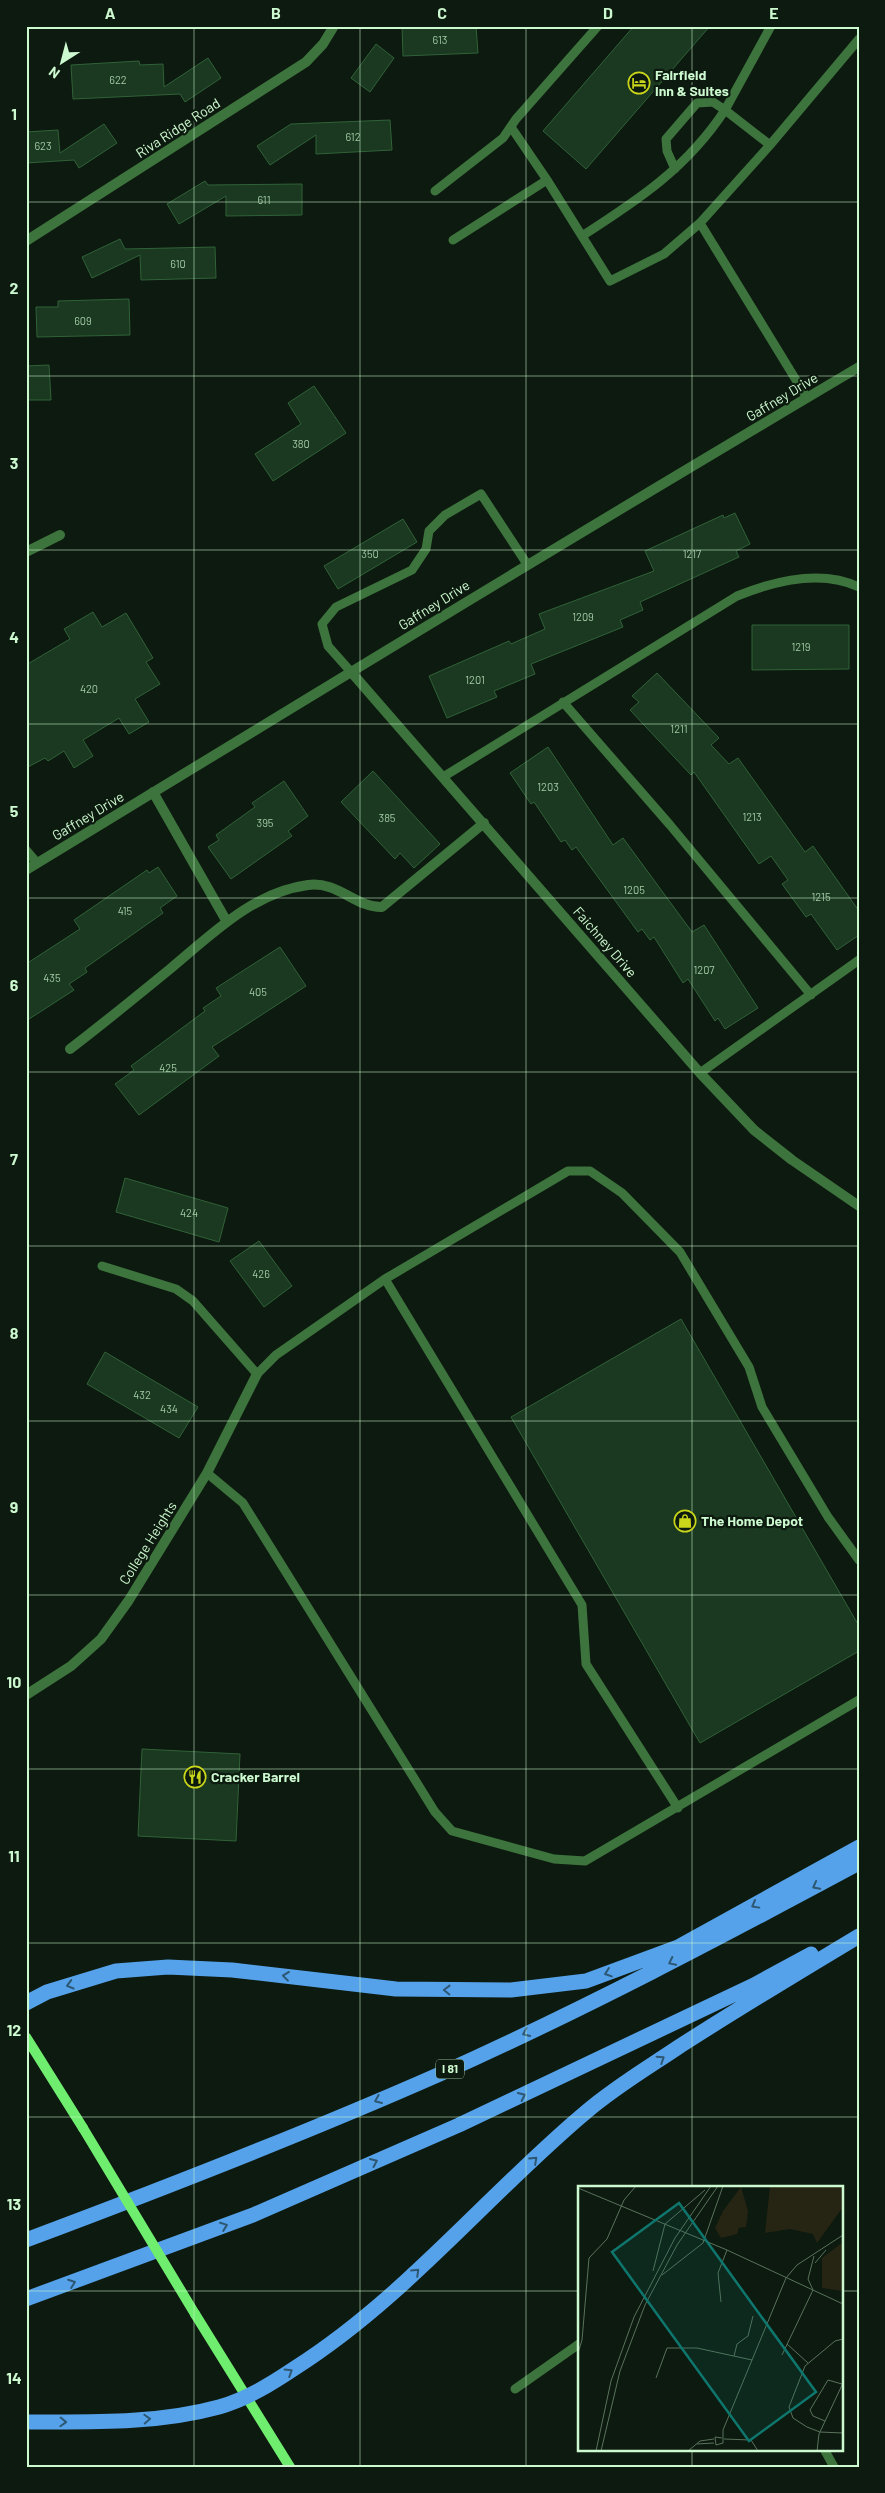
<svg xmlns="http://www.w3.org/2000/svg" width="885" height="2493" viewBox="0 0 885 2493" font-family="Barlow,sans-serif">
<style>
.building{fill:#1b3820;stroke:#306238}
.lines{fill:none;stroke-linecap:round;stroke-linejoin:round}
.lane{stroke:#3d733d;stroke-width:9}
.street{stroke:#3d733d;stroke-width:10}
.secondary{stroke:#6fed6e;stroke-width:10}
.highway{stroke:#55a2ea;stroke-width:15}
.secondary-bridge{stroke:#6fed6e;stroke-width:10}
.oneway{stroke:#2d5772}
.grid{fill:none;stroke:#ccf9cf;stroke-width:1;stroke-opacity:0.55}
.labels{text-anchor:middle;stroke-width:4.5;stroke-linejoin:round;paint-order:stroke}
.number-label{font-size:11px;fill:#a0c9a3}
.shield{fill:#0d1a0f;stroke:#93b695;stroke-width:1}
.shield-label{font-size:12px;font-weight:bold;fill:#ccf9cf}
.poi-label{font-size:14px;font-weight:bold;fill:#ccf9cf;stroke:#0d1a0f;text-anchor:start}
.street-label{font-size:14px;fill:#ccf9cf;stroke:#0d1a0f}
.inset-road{fill:none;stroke:#59735c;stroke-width:1}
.view{fill:#0f766e;fill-opacity:0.15;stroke:#0f766e;stroke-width:2.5}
.inset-edge{fill:none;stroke:#ccf9cf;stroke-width:2.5}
.neatline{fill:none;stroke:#ccf9cf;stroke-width:2}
.grid-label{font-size:16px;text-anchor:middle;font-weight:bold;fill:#ccf9cf}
</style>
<rect width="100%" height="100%" fill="#0d1a0f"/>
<path class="building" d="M402 26H476L478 53 403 56Z
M634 26H710L586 169 543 131Z
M376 44 394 58 370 92 351 78Z
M208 58 221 78 185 102 180 94 73 99 71 65 139 61 140 65 163 64 164 87Z
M390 120 392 150 316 154V135L270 165 257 146 291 124Z
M104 124 117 143 79 168 74 160 26 163V132L58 130 60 153Z
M205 181 208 185 302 184V215L226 216V196L179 224 167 204Z
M120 239 125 249 215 247 216 278 141 280 140 255 92 278 82 257Z
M129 299 130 335 37 337 36 307H58V301Z
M49 365 51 400H26V366Z
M314 386 346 433 273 481 255 454 301 424 288 403Z
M735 513 750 544 736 551 739 557 640 602 643 610 620 620 623 627 531 664 535 674 494 691 497 697 447 718 429 676 509 641 511 644 545 629 539 614 654 571 645 551 723 515 724 518Z
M403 519 417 542 338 589 324 566Z
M93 612 102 627 126 613 153 658 146 662 160 684 135 699 149 722 129 734 119 718 83 740 93 756 74 768 64 751 48 761 45 758 26 768V665L70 639 64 629Z
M752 625H849V669L752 670Z
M657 673 719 738 711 745 729 764 738 758 805 852 813 846 859 911V935L837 950 811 914 806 917 782 884 788 880 771 856 759 864 694 772 691 775 630 710 639 702 632 696Z
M548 747 613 845 623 838 692 932 704 925 758 1008 725 1029 718 1018 715 1021 688 979 683 983 654 937 650 940 642 929 638 932 576 847 572 850 565 840 561 842 534 802 531 804 510 773Z
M373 771 440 844 414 868 400 853 395 859 341 802Z
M284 781 308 816 288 831 292 836 231 879 208 847 219 840 216 835 255 807 252 803Z
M158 867 177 896 160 908 163 913 85 968 87 972 69 984 74 990 26 1021V964L80 929 74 920 147 870 149 873Z
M280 947 306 986 212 1047 219 1056 139 1115 115 1084 134 1070 131 1066 205 1011 203 1008 221 996 216 988Z
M125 1178 228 1208 219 1242 116 1212Z
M259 1241 292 1286 264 1307 230 1261Z
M681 1319 859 1626V1651L700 1743 511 1417Z
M105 1352 198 1407 179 1438 87 1384Z
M142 1749 240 1754 236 1841 138 1836Z"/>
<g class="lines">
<path class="lane" d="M511 127 547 180
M675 169 667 151 666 139 697 103 713 102 725 110 771 26
M435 191 503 138 516 119 598 26
M700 223 770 145 859 39
M582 236C638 200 687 168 725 110L770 145
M453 240 547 180 610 281 664 254 700 223 807 398
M352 673 328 646 322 624 336 607 412 570 426 549 429 531 445 515 481 494 527 564
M563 702 670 825 811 995
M443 777 737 596C774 581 821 569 859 587
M26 850 37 863
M700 1073 859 960
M102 1266 176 1289 193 1301 257 1374 276 1355 385 1279 568 1171H590L622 1193 680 1252 749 1367 762 1407 828 1517 859 1560
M385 1279 582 1605 586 1664 678 1808
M207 1473 243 1503 435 1812 452 1831 554 1859 585 1861 859 1700
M515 2389 579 2344
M824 2449 834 2467"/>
<path class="street" d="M26 241 306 62 323 44 334 26
M26 552 60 535
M352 673 700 1073 754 1130 792 1160 859 1206
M153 792 227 922
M26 870C303 701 580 532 859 367
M70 1049C104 1023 137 996 170 969 211 935 253 892 308 885 338 881 356 908 382 907L484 823
M26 1695 71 1666 101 1639 129 1600 207 1473 257 1374"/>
<path class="secondary" d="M26 2037 83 2128
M195 2314 290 2467"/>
<path class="highway" d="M26 2003 47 1992 116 1971 168 1967 232 1970 396 1989 511 1990 586 1981 678 1947 859 1847
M26 2240C165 2188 304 2134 440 2074 583 2010 721 1937 859 1863
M26 2299 253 2215 459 2125 754 1985 811 1954
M26 2422C91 2422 157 2424 219 2407 247 2399 271 2384 295 2368 405 2298 487 2195 586 2112 615 2087 649 2067 680 2046 739 2008 799 1972 859 1936"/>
<path class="secondary-bridge" d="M83 2128 195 2314"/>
</g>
<defs><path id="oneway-chevron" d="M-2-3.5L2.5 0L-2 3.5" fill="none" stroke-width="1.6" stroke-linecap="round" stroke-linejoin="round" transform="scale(1.25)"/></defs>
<g class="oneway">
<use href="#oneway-chevron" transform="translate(816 1886) rotate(152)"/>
<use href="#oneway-chevron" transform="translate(755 1905) rotate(151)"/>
<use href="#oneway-chevron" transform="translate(672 1962) rotate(154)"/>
<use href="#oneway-chevron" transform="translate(608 1973) rotate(161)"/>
<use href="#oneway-chevron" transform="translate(286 1976) rotate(-173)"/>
<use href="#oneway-chevron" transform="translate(70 1985) rotate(164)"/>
<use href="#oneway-chevron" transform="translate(447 1990) rotate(-179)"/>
<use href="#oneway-chevron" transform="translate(526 2033) rotate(155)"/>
<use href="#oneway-chevron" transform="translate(661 2059) rotate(-33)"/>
<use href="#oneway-chevron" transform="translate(522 2096) rotate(-25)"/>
<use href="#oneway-chevron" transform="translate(378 2100) rotate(157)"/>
<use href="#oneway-chevron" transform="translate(534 2160) rotate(-43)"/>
<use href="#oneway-chevron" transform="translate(374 2162) rotate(-24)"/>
<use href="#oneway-chevron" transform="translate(224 2226) rotate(-21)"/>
<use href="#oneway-chevron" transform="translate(416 2272) rotate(-44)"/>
<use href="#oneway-chevron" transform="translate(72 2283) rotate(-20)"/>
<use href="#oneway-chevron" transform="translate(289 2372) rotate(-32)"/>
<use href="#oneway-chevron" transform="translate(147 2419) rotate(-3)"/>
<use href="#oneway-chevron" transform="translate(63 2422) rotate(2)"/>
</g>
<path class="grid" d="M194 26V2467M360 26V2467M526 26V2467M692 26V2187M26 202H859M26 376H859M26 550H859M26 724H859M26 898H859M26 1072H859M26 1246H859M26 1421H859M26 1595H859M26 1769H859M26 1943H859M26 2117H859M26 2291H579M841 2291H859M692 2449V2467"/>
<defs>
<g id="hotel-ring" transform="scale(1.125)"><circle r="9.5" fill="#0d1a0f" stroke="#cad61a" stroke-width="1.5"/><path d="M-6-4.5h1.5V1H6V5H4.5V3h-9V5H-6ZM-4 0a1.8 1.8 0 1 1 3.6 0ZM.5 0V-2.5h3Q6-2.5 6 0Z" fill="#cad61a"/></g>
<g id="shop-ring" transform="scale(1.125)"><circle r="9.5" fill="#0d1a0f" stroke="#cad61a" stroke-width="1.5"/><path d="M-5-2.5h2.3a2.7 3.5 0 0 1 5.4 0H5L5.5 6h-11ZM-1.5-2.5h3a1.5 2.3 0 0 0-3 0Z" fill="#cad61a"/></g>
<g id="restaurant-ring" transform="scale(1.125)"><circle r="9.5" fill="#0d1a0f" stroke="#cad61a" stroke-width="1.5"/><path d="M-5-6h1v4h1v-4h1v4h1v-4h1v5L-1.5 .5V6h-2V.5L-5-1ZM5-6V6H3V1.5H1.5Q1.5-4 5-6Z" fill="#cad61a"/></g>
</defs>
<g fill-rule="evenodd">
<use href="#hotel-ring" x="639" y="83"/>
<use href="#shop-ring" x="685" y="1521"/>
<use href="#restaurant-ring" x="195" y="1777"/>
</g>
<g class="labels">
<g class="number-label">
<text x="440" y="44">613</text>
<text x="118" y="84">622</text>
<text x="353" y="141">612</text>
<text x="43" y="150">623</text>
<text x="264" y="204">611</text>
<text x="178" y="268">610</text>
<text x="83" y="325">609</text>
<text x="301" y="448">380</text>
<text x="370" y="558">350</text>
<text x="692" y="558">1217</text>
<text x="583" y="621">1209</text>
<text x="801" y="651">1219</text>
<text x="475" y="684">1201</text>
<text x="89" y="693">420</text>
<text x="679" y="733">1211</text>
<text x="548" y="791">1203</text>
<text x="752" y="821">1213</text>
<text x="387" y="822">385</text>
<text x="265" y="827">395</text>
<text x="634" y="894">1205</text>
<text x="821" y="901">1215</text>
<text x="125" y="915">415</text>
<text x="704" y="974">1207</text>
<text x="52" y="982">435</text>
<text x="258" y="996">405</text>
<text x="168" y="1072">425</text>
<text x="189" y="1217">424</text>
<text x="261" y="1278">426</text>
<text x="142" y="1399">432</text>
<text x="169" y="1413">434</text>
</g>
<rect class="shield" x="436" y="2059.5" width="28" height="19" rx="4"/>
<g class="shield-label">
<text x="450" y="2073">I 81</text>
</g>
<g class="poi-label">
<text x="655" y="80">Fairfield<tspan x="655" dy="16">Inn &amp; Suites</tspan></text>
<text x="701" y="1526">The Home Depot</text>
<text x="211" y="1782">Cracker Barrel</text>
</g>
<g class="street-label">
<text transform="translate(178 128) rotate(-33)" y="5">Riva Ridge Road</text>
<text transform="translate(782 397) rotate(-31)" y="5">Gaffney Drive</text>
<text transform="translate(434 605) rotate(-32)" y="5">Gaffney Drive</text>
<text transform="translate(88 816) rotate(-31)" y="5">Gaffney Drive</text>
<text transform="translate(605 942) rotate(49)" y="5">Faichney Drive</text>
<text transform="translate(148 1543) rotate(-58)" y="5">College Heights</text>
</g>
</g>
<g transform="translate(578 2186)">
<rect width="265" height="265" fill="#0d1a0f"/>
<path d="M192 0H265V21L239 57 235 48 212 43 187 47ZM163 1 170 25 168 41 161 42 159 48 143 52 137 42 145 25ZM265 56V105L244 102V72Z" fill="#262513"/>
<path class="inset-road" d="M0 2 149 64 265 118M237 77 248 64M75 85 87 38 127 4M84 89 125 57 145 0M143 116 140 87 149 64M265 153 257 155 227 180 211 221 215 232 229 241 242 246 265 247M209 158 230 177M0 167 4 154 11 72 29 53 46 14 58 0M204 169 235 104 230 93 236 70M156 170 159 158 170 150 175 130M78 192 89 162H119L174 174M247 235 235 230 232 224 250 194 264 198M144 252 137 251 138 259 145 257V244L208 92 219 79 265 49M146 253 173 254 180 265M119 258 136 257M18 265 33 195 56 131 97 52 133 0M23 265 42 185 67 119 99 59 140 0M110 265 122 255 136 253M239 265 241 248 265 197"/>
<path class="view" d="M101 17 238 206 171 255 34 66Z"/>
<rect width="265" height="265" class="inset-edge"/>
</g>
<rect width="885" height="2493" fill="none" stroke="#0d1a0f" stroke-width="55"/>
<g transform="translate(62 62) rotate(216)" stroke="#0d1a0f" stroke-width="4" paint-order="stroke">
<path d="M0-4L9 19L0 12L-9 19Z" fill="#ccf9cf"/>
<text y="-8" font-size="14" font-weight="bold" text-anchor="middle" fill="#ccf9cf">N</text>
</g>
<rect x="28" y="28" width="830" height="2438" class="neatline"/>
<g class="grid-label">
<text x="110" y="19">A</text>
<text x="276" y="19">B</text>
<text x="442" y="19">C</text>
<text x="608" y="19">D</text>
<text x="774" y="19">E</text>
<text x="14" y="120">1</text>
<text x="14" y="294">2</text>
<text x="14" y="469">3</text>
<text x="14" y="643">4</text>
<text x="14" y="817">5</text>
<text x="14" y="991">6</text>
<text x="14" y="1165">7</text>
<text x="14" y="1339">8</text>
<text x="14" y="1513">9</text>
<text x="14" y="1688">10</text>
<text x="14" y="1862">11</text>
<text x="14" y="2036">12</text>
<text x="14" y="2210">13</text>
<text x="14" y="2384">14</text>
</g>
</svg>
